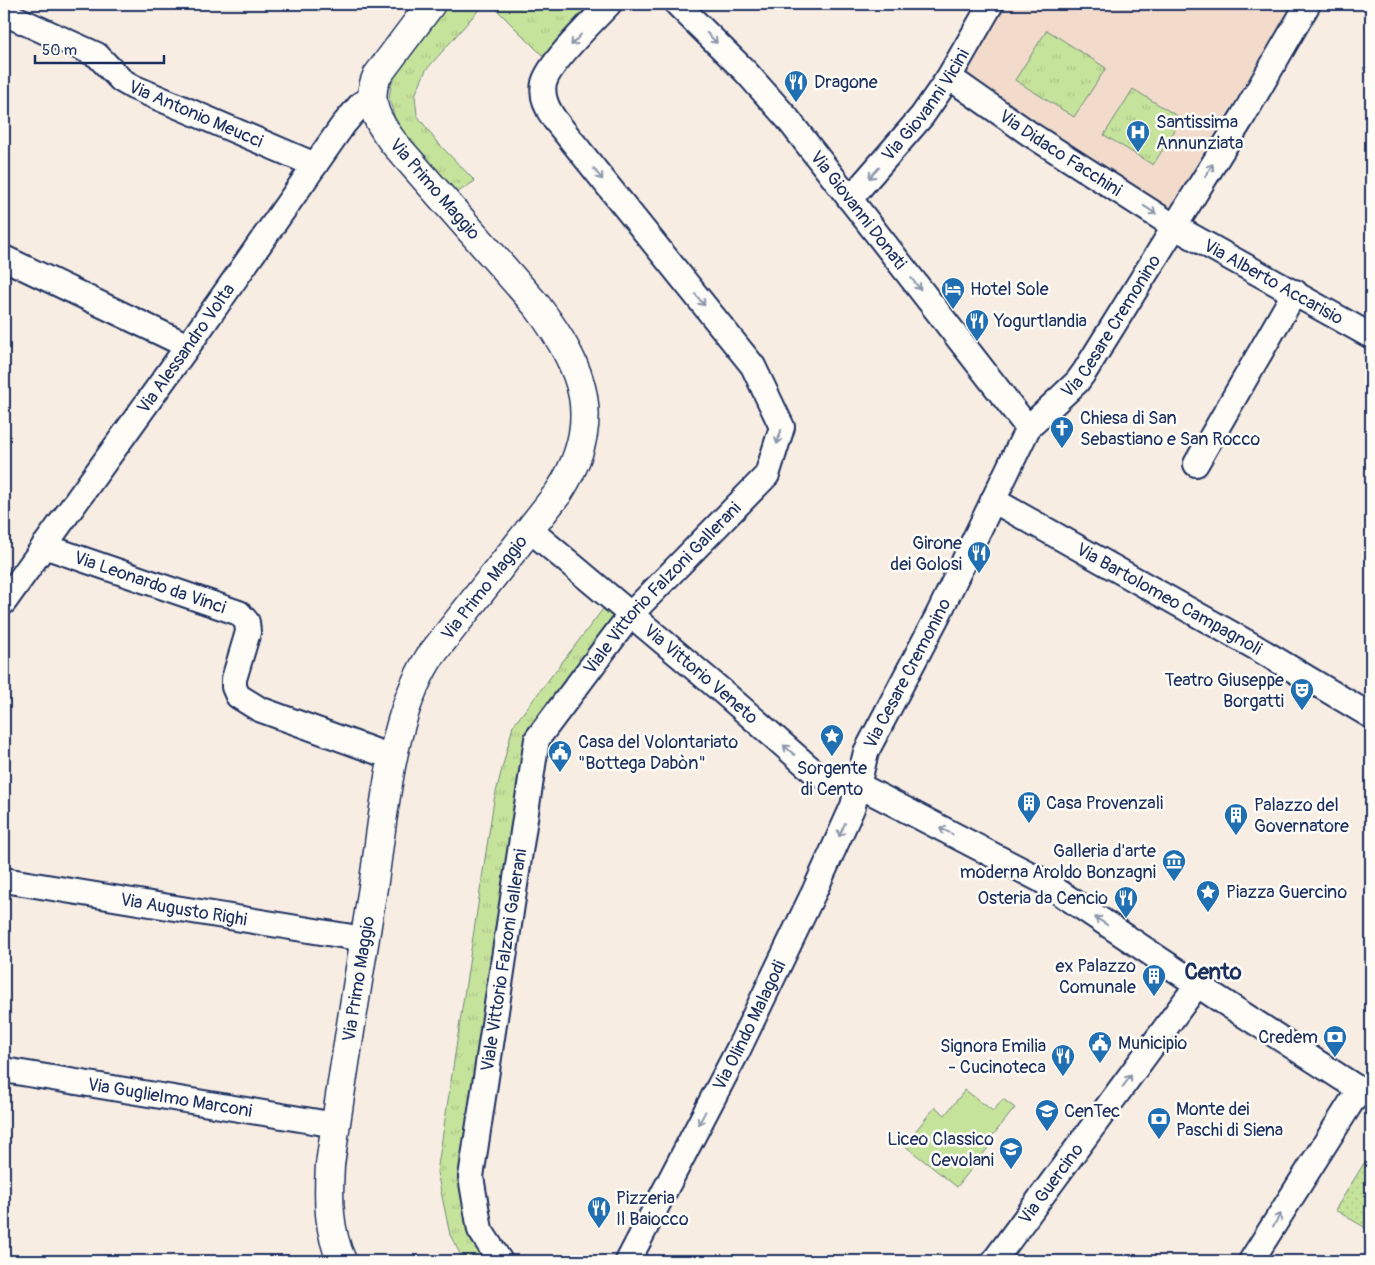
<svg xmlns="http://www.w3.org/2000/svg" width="1375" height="1265" viewBox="0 0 1375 1265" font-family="Pangolin,sans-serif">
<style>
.built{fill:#f2dbcb}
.grass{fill:url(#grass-tufts);stroke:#70897c}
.park{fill:url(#park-dots);stroke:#70897c}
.garden{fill:#c6e39b;stroke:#70897c}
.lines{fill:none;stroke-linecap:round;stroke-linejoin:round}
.minor-casing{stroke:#1b2f5e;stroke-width:28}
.major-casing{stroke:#1b2f5e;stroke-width:31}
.minor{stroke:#fdfcf7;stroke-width:24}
.major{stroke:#fdfcf7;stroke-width:28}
.oneway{stroke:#8c96aa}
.labels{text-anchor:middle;stroke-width:5;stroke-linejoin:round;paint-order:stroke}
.poi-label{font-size:18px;fill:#1b2f5e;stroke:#fdfcf7;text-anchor:start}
.street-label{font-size:18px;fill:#1b2f5e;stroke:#fdfcf7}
.district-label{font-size:22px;font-weight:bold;fill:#1b2f5e;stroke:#fdfcf7}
</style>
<defs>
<pattern id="grass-tufts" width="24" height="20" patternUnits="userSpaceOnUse" patternTransform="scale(1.25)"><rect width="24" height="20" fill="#c6e39b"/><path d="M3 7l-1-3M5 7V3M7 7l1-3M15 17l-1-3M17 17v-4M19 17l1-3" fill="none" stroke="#aac388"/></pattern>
<pattern id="park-dots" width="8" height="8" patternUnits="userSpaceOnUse" patternTransform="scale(1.25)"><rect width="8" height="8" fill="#c6e39b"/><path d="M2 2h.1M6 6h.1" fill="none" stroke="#aac388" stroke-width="1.8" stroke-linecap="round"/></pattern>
</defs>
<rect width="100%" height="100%" fill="#f8ede3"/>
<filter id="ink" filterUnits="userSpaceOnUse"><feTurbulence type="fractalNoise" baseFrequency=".02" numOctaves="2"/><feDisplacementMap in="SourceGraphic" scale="10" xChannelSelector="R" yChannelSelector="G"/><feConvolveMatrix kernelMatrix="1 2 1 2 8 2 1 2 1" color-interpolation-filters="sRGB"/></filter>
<g filter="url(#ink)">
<path class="built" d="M999 4H1294L1167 212 955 78Z"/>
<path class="grass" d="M444 4H484L426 70 415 95 417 115 436 141 475 181 455 194 409 141 395 119 389 97 393 76Z
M491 4H592L544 57Z
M1047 30 1106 68 1074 117 1015 80Z
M1133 89 1182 119 1153 165 1104 135Z
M603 609 619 621 536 732 460 1176 488 1261H464L450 1235 437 1172 494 800 513 726Z"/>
<path class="park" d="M1371 1152V1231L1335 1210Z"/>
<path class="garden" d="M965 1090 993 1111 1003 1099 1015 1108 985 1145 988 1148 957 1187 904 1145 935 1107 945 1115Z"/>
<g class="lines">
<g class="minor-casing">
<g id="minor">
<path id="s1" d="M677 4 746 72 787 118 1028 428"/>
<path id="s2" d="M4 13 97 55 121 80 133 87 315 165"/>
<path id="s3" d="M949 77 1030 134 1175 227 1371 336"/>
<path id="s4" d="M850 199 922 116 949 77 991 4"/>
<path d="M4 258 188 346"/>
<path d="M1196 464 1295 292"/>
<path id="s5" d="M993 500 1255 647 1371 716"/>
<path id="s6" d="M529 529 723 692 813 771 828 779 858 785 1041 880 1213 995 1371 1097"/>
<path id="s7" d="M44 546 239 613 247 622 248 632 234 679V687L238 696 259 709 394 758"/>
<path id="s8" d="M4 602 188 346 343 125 361 104 372 99"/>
<path id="s9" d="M4 880 364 939"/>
<path id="s10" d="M4 1070 336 1125"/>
<path id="s11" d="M500 1261 480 1230 471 1177 537 739 631 614 767 475 782 427 753 366 555 120C547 109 541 97 544 83 549 63 593 21 609 4"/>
<path id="s12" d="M628 1261 738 1050 815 890 853 806 866 752 938 615 1028 428 1077 382 1085 371 1242 118 1308 4"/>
<path id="s13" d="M994 1261 1197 985"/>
<path d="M1251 1261 1359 1090"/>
</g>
</g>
<g class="major-casing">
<g id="major">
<path id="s14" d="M342 1261C328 1231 328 1198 330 1165 343 1070 359 976 374 881 384 812 391 718 429 658L559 492C605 421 584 368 537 306L393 142C378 122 365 101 377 76L431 4"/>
</g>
</g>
<use href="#minor" class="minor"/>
<use href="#major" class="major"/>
</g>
<defs><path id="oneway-shaft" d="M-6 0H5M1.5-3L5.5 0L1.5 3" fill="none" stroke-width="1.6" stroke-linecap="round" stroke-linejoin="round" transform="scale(1.25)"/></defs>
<g class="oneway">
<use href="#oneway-shaft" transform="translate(712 38) rotate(45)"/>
<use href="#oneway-shaft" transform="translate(576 40) rotate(132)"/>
<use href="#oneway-shaft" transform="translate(1209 170) rotate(-58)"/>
<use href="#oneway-shaft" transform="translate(874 173) rotate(133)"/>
<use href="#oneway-shaft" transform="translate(598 174) rotate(51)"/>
<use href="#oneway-shaft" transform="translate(1150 210) rotate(33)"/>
<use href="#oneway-shaft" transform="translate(916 284) rotate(51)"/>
<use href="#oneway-shaft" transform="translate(700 300) rotate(51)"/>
<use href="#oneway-shaft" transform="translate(779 437) rotate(107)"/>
<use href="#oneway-shaft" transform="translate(789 750) rotate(-139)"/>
<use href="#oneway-shaft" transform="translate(842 830) rotate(114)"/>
<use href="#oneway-shaft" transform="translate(946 831) rotate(-153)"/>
<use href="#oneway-shaft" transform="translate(1101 921) rotate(-147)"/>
<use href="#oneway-shaft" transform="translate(1127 1081) rotate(-54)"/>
<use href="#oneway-shaft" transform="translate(702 1118) rotate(118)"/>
<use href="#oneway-shaft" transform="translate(1277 1220) rotate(-58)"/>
</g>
</g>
<defs>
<g id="restaurant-pin" transform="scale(1.25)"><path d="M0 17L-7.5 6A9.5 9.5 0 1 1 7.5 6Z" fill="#1f6fb2" stroke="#fdfcf7"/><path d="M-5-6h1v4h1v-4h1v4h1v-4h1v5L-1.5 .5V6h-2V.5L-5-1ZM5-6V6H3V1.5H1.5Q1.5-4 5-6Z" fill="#fff"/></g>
<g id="hospital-pin" transform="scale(1.25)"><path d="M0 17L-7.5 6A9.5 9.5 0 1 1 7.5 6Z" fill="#1f6fb2" stroke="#fdfcf7"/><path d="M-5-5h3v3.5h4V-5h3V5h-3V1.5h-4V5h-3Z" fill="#fff"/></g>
<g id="hotel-pin" transform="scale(1.25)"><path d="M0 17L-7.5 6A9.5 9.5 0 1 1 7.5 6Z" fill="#1f6fb2" stroke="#fdfcf7"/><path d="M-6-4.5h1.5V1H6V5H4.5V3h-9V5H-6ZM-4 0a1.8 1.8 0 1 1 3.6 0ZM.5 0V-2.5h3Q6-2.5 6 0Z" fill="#fff"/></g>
<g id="church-pin" transform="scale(1.25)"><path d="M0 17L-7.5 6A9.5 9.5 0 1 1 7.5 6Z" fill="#1f6fb2" stroke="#fdfcf7"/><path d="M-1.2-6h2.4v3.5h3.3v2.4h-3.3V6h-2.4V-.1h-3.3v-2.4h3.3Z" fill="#fff"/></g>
<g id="theatre-pin" transform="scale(1.25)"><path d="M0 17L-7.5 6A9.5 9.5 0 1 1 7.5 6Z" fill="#1f6fb2" stroke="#fdfcf7"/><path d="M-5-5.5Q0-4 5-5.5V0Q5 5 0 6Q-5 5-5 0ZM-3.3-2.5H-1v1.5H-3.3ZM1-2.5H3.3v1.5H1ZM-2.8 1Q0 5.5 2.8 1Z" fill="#fff"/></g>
<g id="sight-pin" transform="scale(1.25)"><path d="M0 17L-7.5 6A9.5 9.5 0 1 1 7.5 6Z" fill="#1f6fb2" stroke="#fdfcf7"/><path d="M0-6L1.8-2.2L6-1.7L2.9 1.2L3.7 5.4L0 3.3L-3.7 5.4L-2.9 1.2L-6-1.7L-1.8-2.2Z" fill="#fff"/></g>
<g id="civic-pin" transform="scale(1.25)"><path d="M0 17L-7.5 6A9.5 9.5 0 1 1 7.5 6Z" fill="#1f6fb2" stroke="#fdfcf7"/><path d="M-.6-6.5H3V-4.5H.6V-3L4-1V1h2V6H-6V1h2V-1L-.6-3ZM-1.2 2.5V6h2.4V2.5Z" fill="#fff"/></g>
<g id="building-pin" transform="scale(1.25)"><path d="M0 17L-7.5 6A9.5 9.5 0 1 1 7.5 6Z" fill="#1f6fb2" stroke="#fdfcf7"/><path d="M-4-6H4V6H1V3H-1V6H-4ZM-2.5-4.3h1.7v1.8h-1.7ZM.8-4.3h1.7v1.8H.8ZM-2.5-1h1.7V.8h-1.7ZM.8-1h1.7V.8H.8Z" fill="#fff"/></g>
<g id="museum-pin" transform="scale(1.25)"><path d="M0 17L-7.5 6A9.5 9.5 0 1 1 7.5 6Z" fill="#1f6fb2" stroke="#fdfcf7"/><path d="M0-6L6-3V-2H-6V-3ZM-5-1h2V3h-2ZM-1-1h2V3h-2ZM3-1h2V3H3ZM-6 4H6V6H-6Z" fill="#fff"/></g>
<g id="bank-pin" transform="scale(1.25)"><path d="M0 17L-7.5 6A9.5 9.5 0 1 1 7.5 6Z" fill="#1f6fb2" stroke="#fdfcf7"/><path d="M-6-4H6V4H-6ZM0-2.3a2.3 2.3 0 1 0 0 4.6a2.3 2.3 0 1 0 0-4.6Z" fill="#fff"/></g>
<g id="university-pin" transform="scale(1.25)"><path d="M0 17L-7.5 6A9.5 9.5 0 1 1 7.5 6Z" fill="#1f6fb2" stroke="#fdfcf7"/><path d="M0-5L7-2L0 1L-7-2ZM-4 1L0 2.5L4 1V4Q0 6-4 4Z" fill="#fff"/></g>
<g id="school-pin" transform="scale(1.25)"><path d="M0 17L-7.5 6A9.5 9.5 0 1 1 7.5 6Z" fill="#1f6fb2" stroke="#fdfcf7"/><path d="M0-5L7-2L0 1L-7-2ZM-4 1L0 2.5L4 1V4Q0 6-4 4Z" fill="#fff"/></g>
</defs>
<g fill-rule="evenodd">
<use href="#restaurant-pin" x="796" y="82"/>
<use href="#hospital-pin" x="1138" y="132"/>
<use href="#hotel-pin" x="953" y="289"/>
<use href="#restaurant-pin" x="977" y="321"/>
<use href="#church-pin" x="1062" y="428"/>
<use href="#restaurant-pin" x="979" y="553"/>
<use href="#theatre-pin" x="1302" y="690"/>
<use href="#sight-pin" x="832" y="736"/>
<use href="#civic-pin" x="560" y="752"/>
<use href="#building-pin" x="1029" y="803"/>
<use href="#building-pin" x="1236" y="815"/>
<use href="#museum-pin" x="1174" y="861"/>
<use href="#sight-pin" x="1208" y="892"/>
<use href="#restaurant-pin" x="1126" y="898"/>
<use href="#building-pin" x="1154" y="976"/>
<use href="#bank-pin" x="1335" y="1037"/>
<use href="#civic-pin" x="1100" y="1043"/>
<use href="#restaurant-pin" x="1063" y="1056"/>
<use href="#university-pin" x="1047" y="1111"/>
<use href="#bank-pin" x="1159" y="1119"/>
<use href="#school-pin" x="1011" y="1149"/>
<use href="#restaurant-pin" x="599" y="1208"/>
</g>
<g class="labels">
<g class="poi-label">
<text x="814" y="88">Dragone</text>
<text x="1156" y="128">Santissima<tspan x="1156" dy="21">Annunziata</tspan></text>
<text x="970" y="295">Hotel Sole</text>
<text x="994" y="327">Yogurtlandia</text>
<text x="1080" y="424">Chiesa di San<tspan x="1080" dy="21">Sebastiano e San Rocco</tspan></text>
<text x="962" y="549" text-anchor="end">Girone<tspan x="962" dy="21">dei Golosi</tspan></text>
<text x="1284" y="686" text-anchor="end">Teatro Giuseppe<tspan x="1284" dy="21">Borgatti</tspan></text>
<text x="578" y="748">Casa del Volontariato<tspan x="578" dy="21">"Bottega Dabòn"</tspan></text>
<text x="832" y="774" text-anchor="middle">Sorgente<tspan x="832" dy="21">di Cento</tspan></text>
<text x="1046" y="809">Casa Provenzali</text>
<text x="1254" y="811">Palazzo del<tspan x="1254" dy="21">Governatore</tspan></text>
<text x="1156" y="857" text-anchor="end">Galleria d'arte<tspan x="1156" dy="21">moderna Aroldo Bonzagni</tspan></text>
<text x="1226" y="898">Piazza Guercino</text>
<text x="1108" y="904" text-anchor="end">Osteria da Cencio</text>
<text x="1136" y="972" text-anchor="end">ex Palazzo<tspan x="1136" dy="21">Comunale</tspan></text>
<text x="1318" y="1043" text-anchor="end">Credem</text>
<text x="1118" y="1049">Municipio</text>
<text x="1046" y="1052" text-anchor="end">Signora Emilia<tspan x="1046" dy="21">- Cucinoteca</tspan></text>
<text x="1176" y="1115">Monte dei<tspan x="1176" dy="21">Paschi di Siena</tspan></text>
<text x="1064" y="1117">CenTec</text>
<text x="994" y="1145" text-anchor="end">Liceo Classico<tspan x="994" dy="21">Cevolani</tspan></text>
<text x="616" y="1204">Pizzeria<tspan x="616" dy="21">Il Baiocco</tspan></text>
</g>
<g class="street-label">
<text dy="6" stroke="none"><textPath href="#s4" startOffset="121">Via Giovanni Vicini</textPath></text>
<text dy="6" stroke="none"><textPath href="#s2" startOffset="219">Via Antonio Meucci</textPath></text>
<text dy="6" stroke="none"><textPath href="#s3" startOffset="135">Via Didaco Facchini</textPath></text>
<text transform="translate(435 189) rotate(49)" y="6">Via Primo Maggio</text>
<text dy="6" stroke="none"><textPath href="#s1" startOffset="275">Via Giovanni Donati</textPath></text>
<text dy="6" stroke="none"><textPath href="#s3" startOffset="384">Via Alberto Accarisio</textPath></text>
<text dy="6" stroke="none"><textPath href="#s12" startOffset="1058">Via Cesare Cremonino</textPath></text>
<text dy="6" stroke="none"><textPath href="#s8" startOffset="312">Via Alessandro Volta</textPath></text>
<text dy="6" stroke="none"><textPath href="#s7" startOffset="112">Via Leonardo da Vinci</textPath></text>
<text dy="6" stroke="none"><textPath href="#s14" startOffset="706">Via Primo Maggio</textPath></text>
<text dy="6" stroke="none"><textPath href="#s11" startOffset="730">Viale Vittorio Falzoni Gallerani</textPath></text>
<text dy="6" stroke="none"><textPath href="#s5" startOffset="202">Via Bartolomeo Campagnoli</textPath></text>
<text dy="6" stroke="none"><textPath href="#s12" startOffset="652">Via Cesare Cremonino</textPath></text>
<text dy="6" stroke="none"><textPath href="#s6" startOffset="225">Via Vittorio Veneto</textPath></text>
<text dy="6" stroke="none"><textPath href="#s9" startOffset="182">Via Augusto Righi</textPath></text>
<text dy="6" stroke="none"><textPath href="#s11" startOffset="310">Viale Vittorio Falzoni Gallerani</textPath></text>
<text dy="6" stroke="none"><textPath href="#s14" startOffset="286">Via Primo Maggio</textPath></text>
<text dy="6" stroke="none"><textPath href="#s12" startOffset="265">Via Olindo Malagodi</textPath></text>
<text dy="6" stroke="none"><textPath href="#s10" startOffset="168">Via Guglielmo Marconi</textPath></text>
<text dy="6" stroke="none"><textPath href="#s13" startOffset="96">Via Guercino</textPath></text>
</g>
<g class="district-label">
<text x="1213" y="979">Cento</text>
</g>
</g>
<rect width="1375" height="1265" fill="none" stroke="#fdfcf7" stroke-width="20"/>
<rect x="10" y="10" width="1355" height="1245" fill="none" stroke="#1b2f5e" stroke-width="2" filter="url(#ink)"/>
<path d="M35 55v8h129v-8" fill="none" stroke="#1b2f5e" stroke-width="2.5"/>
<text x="42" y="55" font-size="15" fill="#1b2f5e" stroke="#fdfcf7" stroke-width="4" paint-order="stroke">50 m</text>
</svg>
